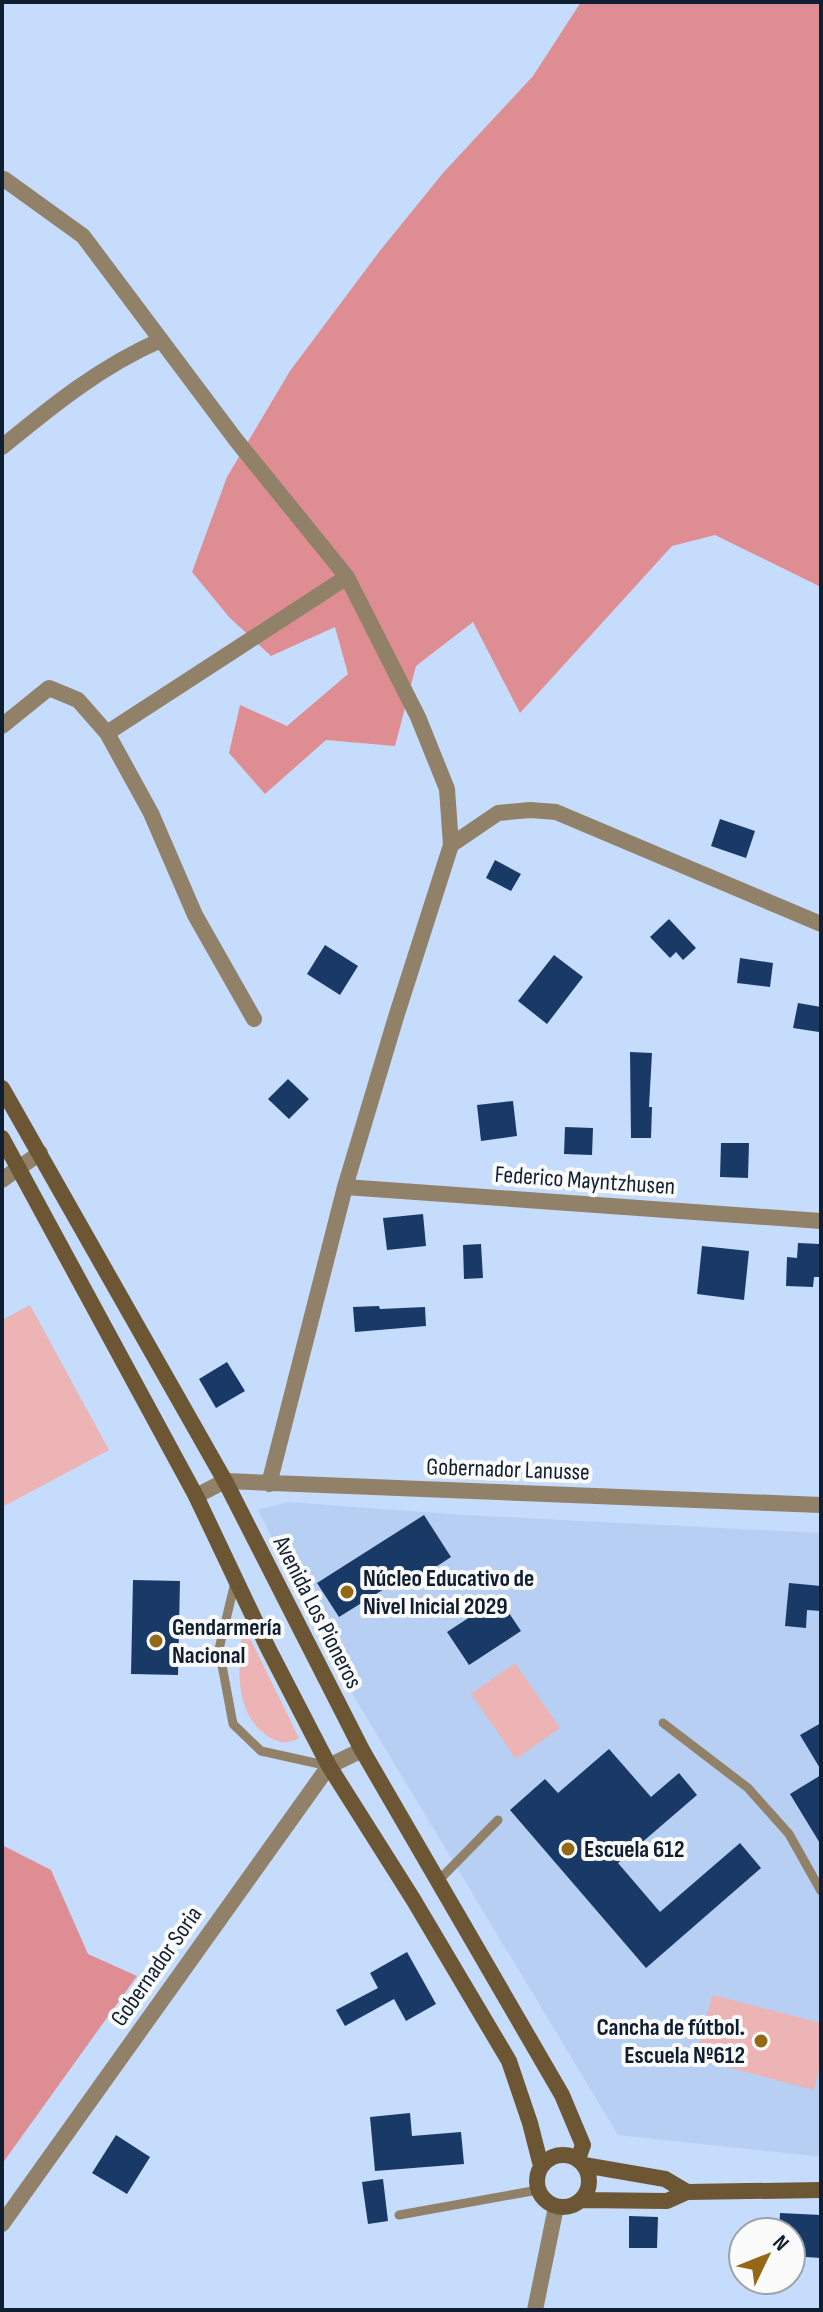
<svg xmlns="http://www.w3.org/2000/svg" width="823" height="2312" viewBox="0 0 823 2312" font-family="'Sofia Sans Condensed',sans-serif">
<style>
.built{fill:#b6cff3}
.green{fill:#ecb4b5}
.forest{fill:#de8e92}
.building{fill:#193a66}
.lines{fill:none;stroke-linecap:round;stroke-linejoin:round}
.lane{stroke:#918169;stroke-width:9}
.street{stroke:#918169;stroke-width:16}
.secondary{stroke:#6d5633;stroke-width:16}
.poi-dot{fill:#956815;stroke:#fbfbfb;stroke-width:3}
.labels{text-anchor:middle;stroke-width:8;stroke-linejoin:round;paint-order:stroke}
.street-label{font-size:24px;fill:#0f1e31;stroke:#fbfbfb}
.poi-label{font-size:24px;font-weight:bold;fill:#0f1e31;stroke:#fbfbfb;text-anchor:start}
</style>
<rect width="100%" height="100%" fill="#c5dcfd"/>
<path class="built" d="M288 1502 463 1515 821 1533V2157L618 2135 341 1675 258 1510Z"/>
<path class="green" d="M30 1305 109 1450 4 1506 2 1320Z
M244 1626 299 1738C288 1744 280 1744 269 1737 233 1715 237 1662 244 1626Z
M515 1663 560 1728 516 1759 471 1694Z
M712 1995 821 2023V2062L814 2090 696 2059Z"/>
<path class="forest" d="M581 2H821V587L715 535 672 546 520 713 473 622 416 666 395 746 326 740 265 794 229 753 240 705 287 726 348 674 335 627 271 656 229 617 192 572 227 477 290 371 379 252 443 173 533 76Z
M2 1845 51 1870 88 1954 137 1976 2 2164Z"/>
<path class="building" d="M720 819 755 831 746 858 711 846Z
M495 860 521 874 511 891 486 878Z
M669 919 696 948 683 960 676 952 670 958 650 937Z
M325 945 358 966 340 995 307 974Z
M554 955 583 977 547 1024 518 1001Z
M740 958 773 963 770 987 737 983Z
M798 1003 821 1007 819 1032 793 1028Z
M630 1052 652 1053 649 1107H652L651 1138H631Z
M288 1079 309 1099 289 1119 268 1099Z
M513 1101 517 1136 481 1141 477 1105Z
M565 1127 593 1128 592 1155 564 1154Z
M721 1143H749L748 1178 720 1177Z
M423 1214 426 1246 387 1250 383 1218Z
M798 1243 820 1244 821 1277H814L813 1287 786 1286 787 1257 797 1258Z
M481 1244 483 1278 464 1279 463 1245Z
M702 1246 749 1251 744 1300 697 1294Z
M379 1306 380 1309 425 1307 426 1326 355 1332 353 1307Z
M227 1362 245 1391 216 1408 199 1379Z
M424 1515 451 1557 402 1589 397 1581 339 1617 317 1583Z
M133 1580 180 1581 178 1675 131 1674Z
M789 1583 821 1586V1611L807 1610 806 1628 785 1626Z
M499 1598 521 1631 469 1665 447 1632Z
M821 1723V1770L800 1735Z
M609 1749 651 1797 679 1773 697 1795 618 1863 660 1912 740 1843 761 1868 646 1968 510 1810 545 1779 558 1793Z
M821 1775V1845L790 1794Z
M407 1952 436 2004 406 2021 394 1999 345 2026 336 2010 378 1988 370 1973Z
M410 2113 412 2136 461 2132 464 2164 375 2171 370 2117Z
M116 2135 150 2157 127 2194 92 2173Z
M383 2179 388 2221 368 2224 362 2182Z
M780 2213 821 2215V2258L791 2256V2232H779Z
M629 2216 658 2217 657 2248H629Z"/>
<g class="lines">
<path class="lane" d="M235 1582 219 1649 233 1724 261 1751 329 1766
M663 1723 748 1788 789 1834 821 1891
M438 1881 498 1820
M399 2215 538 2190"/>
<path class="street" d="M2 180 4 179 83 236 161 340
M2 447C52 406 101 366 161 340L236 440 347 577 418 717 447 789 451 845 396 1017 345 1187 269 1484
M2 726 49 688 78 700 107 733 151 813 195 915 254 1019
M107 733 347 577
M451 845 498 813 530 810 556 812 821 924
M2 1180 40 1153
M345 1187 821 1221
M196 1496 225 1481 821 1505
M2 2224 329 1766 362 1750
M535 2310 556 2207"/>
<path class="secondary" d="M2 1088 225 1481 362 1750 562 2095 583 2145 578 2159
M2 1138 196 1496 268 1648 329 1766 413 1899 509 2061 530 2123 541 2166
M537 2181a26 26 0 1 1 52 0a26 26 0 1 1-52 0Z
M584 2165 665 2179 687 2192
M582 2200 667 2201 687 2192 821 2190"/>
</g>
<g class="poi-dot">
<circle cx="347" cy="1592" r="8"/>
<circle cx="156" cy="1641" r="8"/>
<circle cx="568" cy="1849" r="8"/>
<circle cx="761" cy="2041" r="8"/>
</g>
<g class="labels">
<g class="street-label">
<text transform="translate(585 1180) rotate(4)" y="8">Federico Mayntzhusen</text>
<text transform="translate(508 1469) rotate(2)" y="8">Gobernador Lanusse</text>
<text transform="translate(318 1612) rotate(63)" y="8">Avenida Los Pioneros</text>
<text transform="translate(156 1966) rotate(-55)" y="8">Gobernador Soria</text>
</g>
<g class="poi-label">
<text x="363" y="1586">Núcleo Educativo de<tspan x="363" dy="28">Nivel Inicial 2029</tspan></text>
<text x="172" y="1635">Gendarmería<tspan x="172" dy="28">Nacional</tspan></text>
<text x="584" y="1857">Escuela 612</text>
<text x="745" y="2035" text-anchor="end">Cancha de fútbol.<tspan x="745" dy="28">Escuela Nº612</tspan></text>
</g>
</g>
<rect width="823" height="2312" fill="none" stroke="#0f1e31" stroke-width="8"/>
<g transform="translate(767 2256) rotate(47)"><circle r="38" fill="#fbfbfb" stroke="#9da3aa" stroke-width="2"/>
<path d="M0-6L14 30L0 20L-14 30Z" fill="#956815"/>
<text y="-12" font-size="22" font-weight="bold" text-anchor="middle" fill="#0f1e31">N</text>
</g>
</svg>
